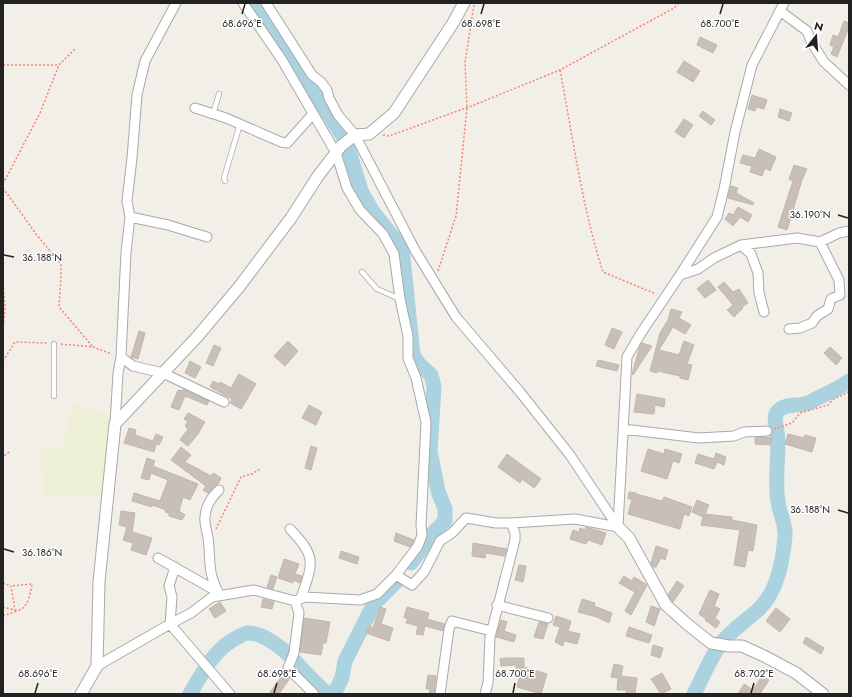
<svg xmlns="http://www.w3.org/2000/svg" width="852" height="697" viewBox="0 0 852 697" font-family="Jost,sans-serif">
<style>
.farmland{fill:#eef0d5}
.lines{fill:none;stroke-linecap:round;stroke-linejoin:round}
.river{stroke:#aad3df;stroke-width:15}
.building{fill:#c7bfb8;stroke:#c4b6ab}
.service-casing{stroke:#a9a9a9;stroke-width:6}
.minor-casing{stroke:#a9a9a9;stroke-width:11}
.tertiary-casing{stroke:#a9a9a9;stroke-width:13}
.path{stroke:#fa8072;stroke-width:1.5;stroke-dasharray:2 2;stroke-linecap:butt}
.service{stroke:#fff;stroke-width:4.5}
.minor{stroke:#fff;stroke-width:9}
.tertiary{stroke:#fff;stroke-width:11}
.ticks{fill:none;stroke:#222;stroke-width:1.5}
.ticks-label{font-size:10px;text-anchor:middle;fill:#222;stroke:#fff;stroke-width:3;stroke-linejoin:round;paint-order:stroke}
</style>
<rect width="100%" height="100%" fill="#f2efe9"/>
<path class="farmland" d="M73 403 112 415 104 496 42 495 41 445 62 450Z"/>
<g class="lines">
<path class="river" d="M257 3 344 138
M347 144 361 191 373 212 402 248 413 355 419 364 431 375 434 386 430 451 438 491 445 509V521L433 533 411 563
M190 694C202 673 215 648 238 637 241 635 244 634 247 633 262 632 279 646 289 655 303 669 312 681 328 694
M334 694 342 678 345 661 374 604 396 582
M694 694C703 677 711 655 723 641 733 629 747 620 759 609 777 592 783 560 785 536 786 523 779 513 778 501 774 478 780 454 777 431 776 425 773 416 778 411 784 404 795 406 804 404 809 403 815 399 820 397 830 392 840 388 849 381"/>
</g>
<path class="building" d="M844 21 849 23V27L837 57 831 54 834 47 830 45 833 35 838 37Z
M700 37 717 45 713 53 697 45Z
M684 61 700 71 693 82 677 72Z
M752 95 767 100 764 109 756 107 755 111 748 109Z
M780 109 792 113 789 121 778 117Z
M703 111 715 120 711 125 699 116Z
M684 119 693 125 684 138 675 132Z
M759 149 776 157 770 171 765 168 762 176 750 172 752 166 740 163 743 155 755 158Z
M794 165 807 169 802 180 787 230 778 227 793 181 789 179Z
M731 186 738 188 736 193 754 203 753 205 728 198Z
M738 207 752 215 748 222 740 217 733 226 725 219 729 213 733 215Z
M708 280 716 290 705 298 697 289Z
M724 282 733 292 739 289 748 303 742 307 743 308 734 317 727 310 733 305 718 287Z
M671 309 682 312 679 318 691 325 685 334 673 327 659 350 679 355 684 341 694 345 687 364 692 365 688 380 680 378V376L658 371 657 373 650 371 660 333 668 320Z
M612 328 622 332 614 349 605 345Z
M139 331 145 333 138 359 131 357Z
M288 341 298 351 285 366 274 356Z
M642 343 652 346 633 375 632 374 639 349Z
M214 345 221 348 213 366 206 363Z
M830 347 842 358 836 365 824 353Z
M598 360 619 365 617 371 596 366Z
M190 361 201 367 195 378 185 373Z
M239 374 256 384 241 409 230 403 232 399 210 387 213 381 219 384 220 382 231 388Z
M183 389 209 401 207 405 185 396 179 410 171 407 178 390 183 391Z
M637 394 665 399 664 407 655 405 654 414 634 412Z
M309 405 322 412 316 425 302 418Z
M188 413 205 422 198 434 188 446 180 440 188 429 185 426 188 421 184 419Z
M129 428 136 430 135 435 153 441 156 434 163 437 159 445 156 444 154 452 124 443Z
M788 434 804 438 805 435 816 438 812 452 785 444Z
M763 437 772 438 771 445 755 444V438Z
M311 446 317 448 311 470 305 468Z
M181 447 191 455 185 462 211 476 213 473 221 478 218 484 215 486 208 493 203 490 206 486 171 460Z
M648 449 664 454 665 449 682 454 679 463 673 461 667 479 641 471Z
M716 453 726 457 724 465 717 462 714 469 695 463 698 454 714 459Z
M507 454 541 479 534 488 522 479 520 483 498 467Z
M147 458 155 461 153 466 198 484 190 500 183 497 179 511 185 515 182 520 169 516V513L165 512 166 510 152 505V507L132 501 134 493 160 501 168 480 151 473 149 480 141 478Z
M629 492 636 493V494L662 501 664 497 692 507 689 516 684 514 680 529 628 514 632 499H628Z
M697 500 709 505 705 514 732 517V520L757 525 753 551 748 550 745 567 734 565 740 530 701 525 703 517 692 512Z
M121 511 135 513 132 532 152 538 146 555 131 550 133 543 123 540 127 527 119 525Z
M586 527 606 533 602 545 588 540 586 544 570 539 573 530 579 532 580 528 585 530Z
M396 533 414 540 410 547 394 541Z
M473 543 507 549 505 556 486 553 485 558 472 556Z
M656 546 668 550 665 560 661 558 656 567H653L651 563Z
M341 551 359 557 357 564 339 558Z
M284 559 299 564 295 574 302 576 300 583 293 580V583L278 578Z
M519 565 526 566 523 582 515 580Z
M271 575 277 577 273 589 267 587Z
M624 576 632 581 634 577 647 585 631 615 625 611 635 592 619 583Z
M677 581 684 586 673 602 668 595Z
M710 590 719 594 714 606 720 609 715 618 720 622 716 628 705 620 706 619 699 614Z
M263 599 274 602 272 609 261 607Z
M582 599 595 603 594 606 612 613 609 623 597 617 578 612Z
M220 602 226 611 215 618 209 609Z
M651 606 660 609 654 626 646 622Z
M380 607 386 609 381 624 393 628 389 641 366 633 369 626 373 628Z
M407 607 429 613 427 619 445 624 443 631 425 626 423 635 416 634 418 626 406 623 408 618H404Z
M776 608 790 619 780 632 766 621Z
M556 616 571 621 568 631 580 634 577 644 564 641 563 646 555 642 560 627 553 625Z
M304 618 330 622 326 643H323L321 655 300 652Z
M501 620 507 622 504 631 516 635 514 642 496 637Z
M539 622 548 624 543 639 534 637Z
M629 627 652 635 649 643 626 636Z
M806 637 824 648 821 654 803 643Z
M653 645 663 648 660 658 651 655Z
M505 658H524V667L547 674 541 694 517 687 520 674H516V665L501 666 500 659Z
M614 664 623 666 621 676 637 678 635 694H625L627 690H617L618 678 611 677Z
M662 673 671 689 661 694 651 679Z
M283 674 290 678 279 694H269Z
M428 675 436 676 434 694H429L430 689H426Z
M762 676 769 680 760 694H738L744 684 753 690Z"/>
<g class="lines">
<g class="service-casing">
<path id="service" d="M213 114 219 94
M225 181 224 178 240 124
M362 272 377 289 400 299
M54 396V344"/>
</g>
<g class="minor-casing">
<path id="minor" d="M266 3 312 75 321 82 327 90 329 98 338 115 355 135 416 252 456 317 520 392 570 455 618 527
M780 11 807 31 812 43 824 62 849 85
M195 108 226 118 281 142 287 143 313 114
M130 217 168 225 207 237
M741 245 751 254 758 273 759 293 764 312
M680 275 698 269 714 258 741 245 797 238 820 242 839 233 849 231
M789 329 800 328 812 323 817 316 828 309 831 299 840 295 839 280 820 242
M121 357 133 366 163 373 224 402
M115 424 118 373 121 357 126 252 130 217 127 201 132 158 137 95 145 61 176 3
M623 429 699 438 734 436 744 432 767 431
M618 527 627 357 641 333 680 275 717 217 724 189 735 132 752 65 784 3
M290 529C317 557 313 563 301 598
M158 558 218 592
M175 567 169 586 172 597 170 624 230 694
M396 575 412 585 424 572 440 541 452 533 466 518 496 523H511L575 519 618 527
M218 592C207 571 211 559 208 538 207 531 204 523 205 517 206 505 211 498 219 490
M295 601 299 613 294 653 288 668 314 694
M497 605 548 618
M97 666 170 624 191 613 212 597 254 590 295 601 305 597 360 600 377 594 396 575 418 546 422 535 421 526 426 422 416 378 408 358V336L400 299 394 254 383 234 360 210 347 188 336 153 282 60 243 3
M440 694 449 629 452 621 491 631
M485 694 488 683 490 637 515 540V533L511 523"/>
</g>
<g class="tertiary-casing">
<path id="tertiary" d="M618 527 629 538 666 605 687 624 711 643 729 646H742L764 656 796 673 823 694
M81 694 97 666 99 582 115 424 197 337 239 287 291 218 318 176 341 146 355 135 369 134 394 113 453 23 464 3"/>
</g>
<path class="path" d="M3 65H59
M560 70C573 138 582 207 603 272L656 294
M383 135 389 136 474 105 560 70 674 8 679 3
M3 184 40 113 59 65 76 48
M3 188 36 234 61 264V277L59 307 93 347
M438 271 456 216 467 107 465 62 474 5
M3 284 5 308 3 328
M61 344 93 347 112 354
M3 361 15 342 47 343
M774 429 792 423 800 413 828 405 834 399 849 392
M3 467V457L9 452
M216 529 241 477 252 474 260 469
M3 583 11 586 15 610
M3 607C8 608 15 611 19 610 28 608 31 592 32 584L11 586
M3 616 17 611"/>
<use href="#service" class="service"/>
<use href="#minor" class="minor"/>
<use href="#tertiary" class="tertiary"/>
</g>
<path class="ticks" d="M242 14 245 4M481 14 484 4M720 14 723 4M838 215 848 218M4 255 14 257M838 510 848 513M4 549 14 552M35 693 38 683M274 693 277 683M513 693 515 683M751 693 754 683"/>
<g class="ticks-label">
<text x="242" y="27">68.696°E</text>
<text x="481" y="27">68.698°E</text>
<text x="720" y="27">68.700°E</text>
<text x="810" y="218">36.190°N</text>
<text x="42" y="261">36.188°N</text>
<text x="810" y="513">36.188°N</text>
<text x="42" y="556">36.186°N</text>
<text x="38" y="677">68.696°E</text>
<text x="277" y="677">68.698°E</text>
<text x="515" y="677">68.700°E</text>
<text x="754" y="677">68.702°E</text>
</g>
<rect width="852" height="697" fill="none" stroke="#222222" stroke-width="8"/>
<g transform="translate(816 36) rotate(17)" stroke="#ffffff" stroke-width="3" paint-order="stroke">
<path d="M0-3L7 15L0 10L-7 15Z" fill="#222222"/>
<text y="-6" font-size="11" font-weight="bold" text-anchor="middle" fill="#222222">N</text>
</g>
</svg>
